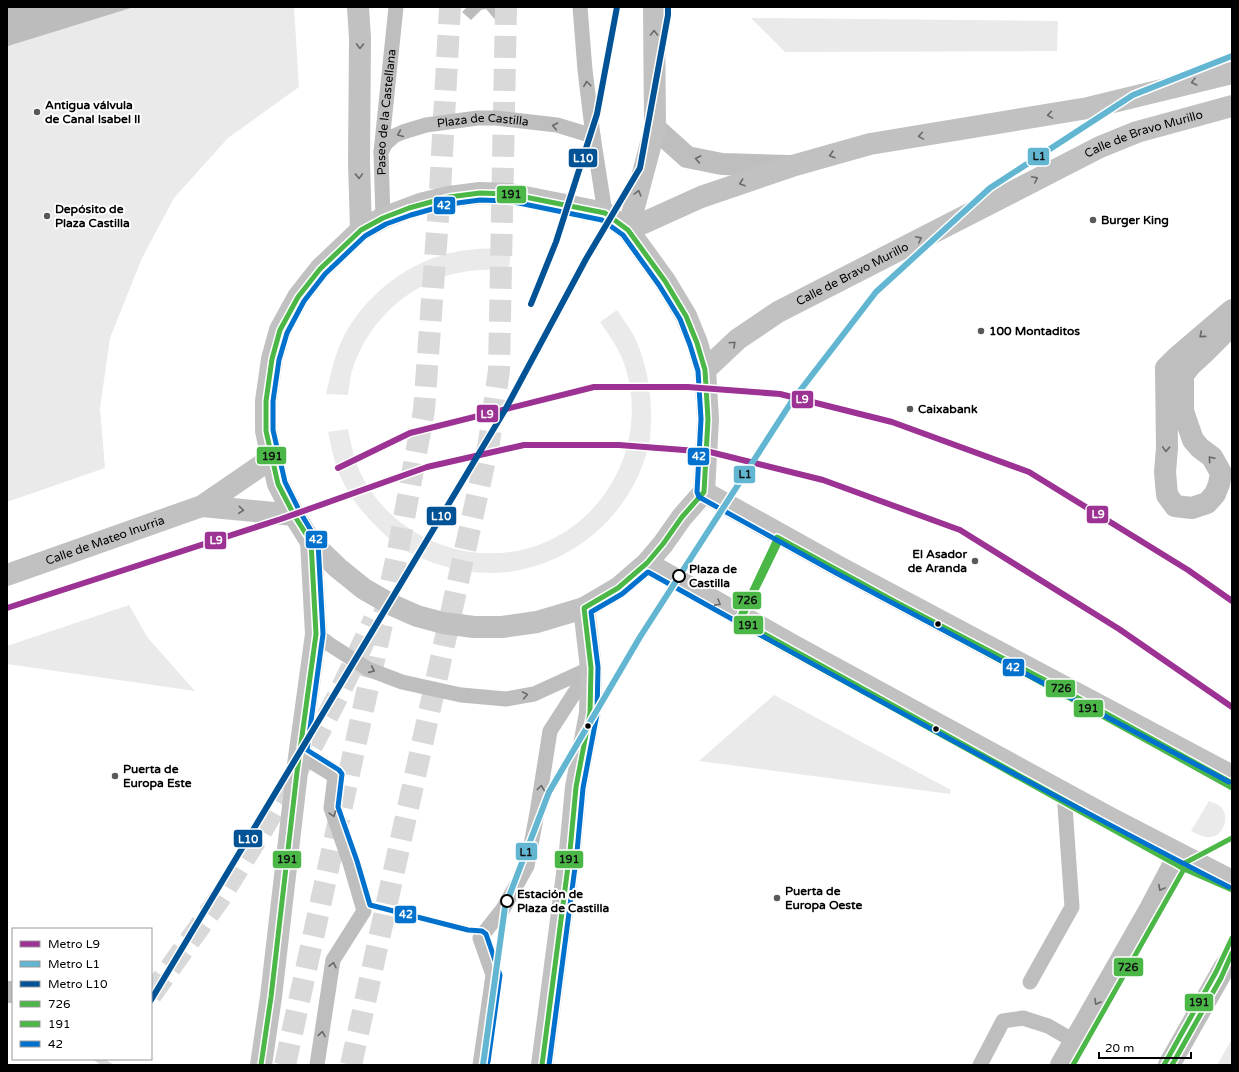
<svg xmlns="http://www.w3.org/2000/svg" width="1239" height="1072" viewBox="0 0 1239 1072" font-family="'Varela Round',sans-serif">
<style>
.green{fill:#eaeaea}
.water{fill:#bcbcbc}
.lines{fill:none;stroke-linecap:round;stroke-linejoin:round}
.highway-tunnel{stroke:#d9d9d9;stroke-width:22;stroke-dasharray:22 11;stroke-linecap:butt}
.lane{stroke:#bebebe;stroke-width:15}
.street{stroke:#bebebe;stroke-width:22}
.secondary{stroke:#c1c1c1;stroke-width:22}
.bus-1-casing{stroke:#fff;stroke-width:8}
.bus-2-casing{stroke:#fff;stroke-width:8}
.bus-3-casing{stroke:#fff;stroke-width:8}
.bus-1{stroke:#4ab747;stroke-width:5}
.bus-2{stroke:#4ab747;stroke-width:5}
.bus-3{stroke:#0072ce;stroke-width:5}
.metro-1-casing{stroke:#fff;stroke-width:9}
.metro-2-casing{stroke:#fff;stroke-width:9}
.metro-3-casing{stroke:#fff;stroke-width:9}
.metro-1{stroke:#9c3293;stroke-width:6}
.metro-2{stroke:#62b6d2;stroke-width:6}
.metro-3{stroke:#015396;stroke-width:6}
.oneway{stroke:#6a6a6a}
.oneway2{stroke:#686868}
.poi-dot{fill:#595959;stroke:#fff;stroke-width:1.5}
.stop-dot{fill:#fff;stroke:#000;stroke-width:2}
.bus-dot{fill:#000;stroke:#fff;stroke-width:1.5}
.labels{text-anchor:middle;stroke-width:4;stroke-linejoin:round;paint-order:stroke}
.poi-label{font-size:12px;font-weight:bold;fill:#000;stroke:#fff;text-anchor:start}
.street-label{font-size:12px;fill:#000;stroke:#fff}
.stop-label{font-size:12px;font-weight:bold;fill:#000;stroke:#fff;text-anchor:start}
.line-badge{stroke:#fff;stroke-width:1.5}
.badge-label{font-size:11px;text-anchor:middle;font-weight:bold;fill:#fff}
.pale-badge-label{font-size:11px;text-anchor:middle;font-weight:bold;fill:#111}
</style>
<rect width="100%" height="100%" fill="#fff"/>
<path class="green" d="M7 7H294L299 87 228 138 174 198 142 258 110 338 100 408 105 468 7 502Z
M751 18 1058 21 1057 51 785 52Z
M494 248 511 250 509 270C494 270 479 269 463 272 412 280 367 321 352 371 350 378 349 387 348 395L326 394C331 374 335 352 345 334 365 297 403 266 443 255 459 250 476 249 494 248Z
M617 310C623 319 630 328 635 338 647 364 652 394 651 423 650 430 651 437 649 444 628 535 534 594 443 566 427 561 405 553 392 541 387 537 383 533 379 529 365 515 352 501 344 484 335 467 332 450 328 432L348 429C351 444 354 459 360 472 394 544 486 575 556 537 618 504 648 427 623 361 618 347 609 335 600 322Z
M129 605 148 638 195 691 7 664V646Z
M774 695 951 790 950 794 699 761Z
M1209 801C1213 803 1219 804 1222 808 1231 820 1221 840 1206 837 1201 836 1195 833 1191 831Z
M1232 1039V1065H1217Z"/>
<path class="water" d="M7 7H134L8 46 7 41Z
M467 7H506L514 15 498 23 486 9 481 10 471 20 462 12Z"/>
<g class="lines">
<path class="highway-tunnel" d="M151 995 220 898 264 827 313 744 339 694 374 620
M101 1065 105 1059
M285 1065 398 551 424 410 440 191 450 7
M351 1065 489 442 499 370 506 7"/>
<g class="lane">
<path d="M580 7 585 70 593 136 605 213"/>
<path id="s1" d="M381 152 386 143 394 136 403 132 426 125 478 118H496L557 125 593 136"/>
<path id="s2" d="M383 218 381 152 396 7"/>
<path d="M316 634 329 644 368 669 402 682 461 695 506 699 534 694 591 668"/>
<path d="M299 754 335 776 331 808 350 863 364 911 333 960 317 1065"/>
<path d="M1030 982 1072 907 1064 792"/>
<path d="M480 1065 493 975 480 938 503 909 527 866 537 813 550 731 590 669"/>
<path d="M980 1065 1003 1021 1023 1018 1048 1026 1074 1041"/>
</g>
<path class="street" d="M655 128 687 157 722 164 789 166
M1232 310 1177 357 1166 368 1167 448 1165 472 1167 495 1175 506 1192 508 1207 503 1215 494 1219 484 1221 473 1212 457 1200 448 1193 440 1183 411V375L1191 365 1203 354 1232 325
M7 992H13
M1061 1065 1150 909 1179 854
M1169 1065 1224 968 1232 957"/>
<g class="secondary">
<path d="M358 7 360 38 359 163 361 230"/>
<path d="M480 193 510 194 605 213 628 230 665 281 686 316 697 343 705 370 708 419 704 492 682 517 663 544 647 563 618 588 584 608 537 622 502 627H474L443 623 417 616 392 605 364 589 338 568 311 542 294 515 278 484 266 431V401L272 359 280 330 298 297 320 269 361 230 383 218 420 204 449 197Z"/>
<path d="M628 230 701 197 792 166 870 144 1088 108 1232 73"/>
<path d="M628 230 655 128 654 7"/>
<path id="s3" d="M705 370 738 339 778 312 1100 147 1137 132 1232 106"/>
<path d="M704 492 841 568 1232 776"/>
<path d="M202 506 294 515"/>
<path d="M647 563 796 647 1110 818 1232 881"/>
<path id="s4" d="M7 575 202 506 272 458"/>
<path d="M261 1065 271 997 297 772 316 634 311 542"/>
<path d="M542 1065 570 851 576 787 590 713 591 668 584 608"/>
</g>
<g class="bus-1-casing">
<path id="bus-1" d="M1232 783 1060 688 894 601 777 537 737 622 1184 869 1232 890
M1073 1065 1184 869
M1172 1065 1221 978 1232 953"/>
</g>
<g class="bus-2-casing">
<path id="bus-2" d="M1232 788 1064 695 780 541 741 621 1181 865 1232 838
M261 1065 271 997 297 772 316 634 311 542 294 515 278 484 266 431V401L272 359 280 330 298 297 320 269 361 230 383 218 409 208 449 197 480 193 510 194 605 213 628 230 665 281 686 316 697 343 705 370 708 419 704 492 682 517 663 544 647 563 618 588 584 608 591 668 590 713 576 787 570 851 542 1065
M1164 1065 1216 972 1232 938"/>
</g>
<g class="bus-3-casing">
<path id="bus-3" d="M488 1062 500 975 486 934 482 931 468 930 370 905 357 861 338 807 342 774 339 770 307 750 323 634 318 542 300 512 285 482 273 430V401L279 360 287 333 304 301 325 274 365 236 386 224 411 215 450 204 480 200 509 201 602 220 623 235 659 285 680 319 690 345 698 371 701 419 697 492 699 497 838 574 1229 782
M549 1065 577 852 583 788 597 714 598 667 591 612 622 594 648 572C840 680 1033 786 1229 887"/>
</g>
<use href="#bus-1" class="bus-1"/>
<use href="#bus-2" class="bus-2"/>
<use href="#bus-3" class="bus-3"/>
<g class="metro-1-casing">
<path id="metro-1" d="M338 468 410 433 594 387H688L780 394 892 422 1029 472 1188 570 1232 601
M7 608 281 519 427 467 524 445H619L710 452 823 480 960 530 1119 629 1232 707"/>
</g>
<g class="metro-2-casing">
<path id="metro-2" d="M483 1065 505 907 549 792 640 637 792 401 876 292 990 188 1133 95 1232 56"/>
</g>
<g class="metro-3-casing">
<path id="metro-3" d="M531 304 556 242 597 114 617 7
M151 1000 505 410 586 259 640 168 668 15V7"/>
</g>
<use href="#metro-1" class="metro-1"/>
<use href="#metro-2" class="metro-2"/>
<use href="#metro-3" class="metro-3"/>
</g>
<defs><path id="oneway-chevron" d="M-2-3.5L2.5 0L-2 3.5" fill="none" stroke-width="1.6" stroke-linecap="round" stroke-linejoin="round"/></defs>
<g class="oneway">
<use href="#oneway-chevron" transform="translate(654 33) rotate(-90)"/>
<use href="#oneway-chevron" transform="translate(360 46) rotate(91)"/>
<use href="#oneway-chevron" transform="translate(1194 82) rotate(166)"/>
<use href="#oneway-chevron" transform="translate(1050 115) rotate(171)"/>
<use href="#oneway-chevron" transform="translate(921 136) rotate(171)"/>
<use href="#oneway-chevron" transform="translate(832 155) rotate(164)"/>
<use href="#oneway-chevron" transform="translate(359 176) rotate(88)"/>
<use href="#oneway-chevron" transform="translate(1035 179) rotate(-27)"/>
<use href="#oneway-chevron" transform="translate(742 183) rotate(161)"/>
<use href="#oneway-chevron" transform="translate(638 193) rotate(-75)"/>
<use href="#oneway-chevron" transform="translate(919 239) rotate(-27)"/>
<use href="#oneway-chevron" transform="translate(733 344) rotate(-43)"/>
<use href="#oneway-chevron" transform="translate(241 510) rotate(5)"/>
<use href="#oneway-chevron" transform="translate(718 603) rotate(29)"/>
</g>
<g class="oneway2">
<use href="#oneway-chevron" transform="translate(587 84) rotate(-97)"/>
<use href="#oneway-chevron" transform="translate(555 126) rotate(-169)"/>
<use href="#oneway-chevron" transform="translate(400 134) rotate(157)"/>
<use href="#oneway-chevron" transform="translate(698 159) rotate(-169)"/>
<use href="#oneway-chevron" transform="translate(1202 335) rotate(140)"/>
<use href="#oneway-chevron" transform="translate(1166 449) rotate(92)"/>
<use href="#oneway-chevron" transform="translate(1211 459) rotate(-131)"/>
<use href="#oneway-chevron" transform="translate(372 670) rotate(24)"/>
<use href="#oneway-chevron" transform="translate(525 695) rotate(-10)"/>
<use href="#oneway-chevron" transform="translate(541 788) rotate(-82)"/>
<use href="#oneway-chevron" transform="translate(333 814) rotate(73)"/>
<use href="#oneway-chevron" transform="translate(1161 888) rotate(118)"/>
<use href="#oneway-chevron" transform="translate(333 965) rotate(-77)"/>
<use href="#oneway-chevron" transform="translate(1097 1002) rotate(120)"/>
<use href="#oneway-chevron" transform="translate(322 1034) rotate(-81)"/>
</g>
<g class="poi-dot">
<circle cx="37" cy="112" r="4"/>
<circle cx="47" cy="216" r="4"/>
<circle cx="1093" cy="220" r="4"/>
<circle cx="981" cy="331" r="4"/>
<circle cx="910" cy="409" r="4"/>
<circle cx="975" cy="561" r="4"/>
<circle cx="115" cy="776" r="4"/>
<circle cx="777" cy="898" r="4"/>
</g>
<g class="stop-dot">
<circle cx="679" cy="576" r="6"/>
<circle cx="507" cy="901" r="6"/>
</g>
<g class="bus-dot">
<circle cx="938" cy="624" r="3.5"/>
<circle cx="588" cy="726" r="3.5"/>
<circle cx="936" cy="729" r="3.5"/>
</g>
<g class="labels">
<g class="poi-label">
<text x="45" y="109">Antigua válvula<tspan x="45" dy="14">de Canal Isabel Il</tspan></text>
<text x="55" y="213">Depósito de<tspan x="55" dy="14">Plaza Castilla</tspan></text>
<text x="1101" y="224">Burger King</text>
<text x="989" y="335">100 Montaditos</text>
<text x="918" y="413">Caixabank</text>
<text x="967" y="558" text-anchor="end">El Asador<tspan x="967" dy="14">de Aranda</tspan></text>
<text x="123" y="773">Puerta de<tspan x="123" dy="14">Europa Este</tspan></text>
<text x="785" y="895">Puerta de<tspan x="785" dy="14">Europa Oeste</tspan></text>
</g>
<g class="street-label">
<text dy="4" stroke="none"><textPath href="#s2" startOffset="106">Paseo de la Castellana</textPath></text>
<text dy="4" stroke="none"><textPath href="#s1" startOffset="112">Plaza de Castilla</textPath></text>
<text dy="4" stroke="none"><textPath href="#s3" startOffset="501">Calle de Bravo Murillo</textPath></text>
<text dy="4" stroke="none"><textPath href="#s3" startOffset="177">Calle de Bravo Murillo</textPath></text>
<text dy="4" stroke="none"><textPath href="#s4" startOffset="104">Calle de Mateo Inurria</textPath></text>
</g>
<g class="stop-label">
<text x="689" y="573">Plaza de<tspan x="689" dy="14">Castilla</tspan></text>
<text x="517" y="898">Estación de<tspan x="517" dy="14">Plaza de Castilla</tspan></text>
</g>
</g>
<g class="line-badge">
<rect x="1027" y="147" width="23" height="19" rx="4" fill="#62b6d2"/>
<rect x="568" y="148" width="30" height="20" rx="4" fill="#015396"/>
<rect x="496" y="185" width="31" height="19" rx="4" fill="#4ab747"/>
<rect x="433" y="196" width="23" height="19" rx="4" fill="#0072ce"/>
<rect x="791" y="390" width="23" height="19" rx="4" fill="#9c3293"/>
<rect x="476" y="404" width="23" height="19" rx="4" fill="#9c3293"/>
<rect x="256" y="446" width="31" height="19" rx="4" fill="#4ab747"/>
<rect x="687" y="447" width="23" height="19" rx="4" fill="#0072ce"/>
<rect x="733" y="465" width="23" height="19" rx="4" fill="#62b6d2"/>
<rect x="1086" y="505" width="23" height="19" rx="4" fill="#9c3293"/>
<rect x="426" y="506" width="31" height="20" rx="4" fill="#015396"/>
<rect x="305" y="530" width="23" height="19" rx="4" fill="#0072ce"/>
<rect x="204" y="531" width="23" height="19" rx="4" fill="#9c3293"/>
<rect x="732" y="591" width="30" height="19" rx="4" fill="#4ab747"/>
<rect x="733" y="615" width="31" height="20" rx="4" fill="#4ab747"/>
<rect x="1002" y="658" width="23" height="19" rx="4" fill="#0072ce"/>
<rect x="1045" y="679" width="31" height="19" rx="4" fill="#4ab747"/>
<rect x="1073" y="699" width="31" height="19" rx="4" fill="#4ab747"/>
<rect x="233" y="829" width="30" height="19" rx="4" fill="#015396"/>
<rect x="515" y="842" width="23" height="19" rx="4" fill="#62b6d2"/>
<rect x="272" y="850" width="30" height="19" rx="4" fill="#4ab747"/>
<rect x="554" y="850" width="30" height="19" rx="4" fill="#4ab747"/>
<rect x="394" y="905" width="23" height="19" rx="4" fill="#0072ce"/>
<rect x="1113" y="957" width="31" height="20" rx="4" fill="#4ab747"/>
<rect x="1184" y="993" width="30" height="19" rx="4" fill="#4ab747"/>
</g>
<g class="badge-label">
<text x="583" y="162">L10</text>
<text x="444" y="209">42</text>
<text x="802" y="403">L9</text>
<text x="487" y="418">L9</text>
<text x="699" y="460">42</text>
<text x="1098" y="518">L9</text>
<text x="441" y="520">L10</text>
<text x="316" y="543">42</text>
<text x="216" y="544">L9</text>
<text x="1013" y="671">42</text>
<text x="248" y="843">L10</text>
<text x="406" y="918">42</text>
</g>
<g class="pale-badge-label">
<text x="1039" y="160">L1</text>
<text x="511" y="198">191</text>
<text x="272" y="460">191</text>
<text x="745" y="478">L1</text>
<text x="747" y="604">726</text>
<text x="748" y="629">191</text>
<text x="1061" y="692">726</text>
<text x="1088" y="712">191</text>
<text x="526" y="856">L1</text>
<text x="287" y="863">191</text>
<text x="569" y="863">191</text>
<text x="1128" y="971">726</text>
<text x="1199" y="1006">191</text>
</g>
<rect width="1239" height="1072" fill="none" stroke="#000000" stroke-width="16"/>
<rect x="12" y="928" width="140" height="132" fill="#ffffff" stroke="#999999"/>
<rect x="20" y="941" width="20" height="6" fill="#9c3293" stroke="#999999"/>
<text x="48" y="948" font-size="12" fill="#000000">Metro L9</text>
<rect x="20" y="961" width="20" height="6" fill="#62b6d2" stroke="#999999"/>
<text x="48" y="968" font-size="12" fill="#000000">Metro L1</text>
<rect x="20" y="981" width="20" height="6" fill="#015396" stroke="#999999"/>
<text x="48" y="988" font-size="12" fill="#000000">Metro L10</text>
<rect x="20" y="1001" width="20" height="6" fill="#4ab747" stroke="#999999"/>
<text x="48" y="1008" font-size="12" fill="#000000">726</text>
<rect x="20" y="1021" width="20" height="6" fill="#4ab747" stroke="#999999"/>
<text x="48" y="1028" font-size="12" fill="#000000">191</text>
<rect x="20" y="1041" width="20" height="6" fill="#0072ce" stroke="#999999"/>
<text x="48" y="1048" font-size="12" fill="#000000">42</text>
<path d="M1099 1052v6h92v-6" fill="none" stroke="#000000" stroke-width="2"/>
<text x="1105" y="1052" font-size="12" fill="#000000" stroke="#ffffff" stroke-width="3" paint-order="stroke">20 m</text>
</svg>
